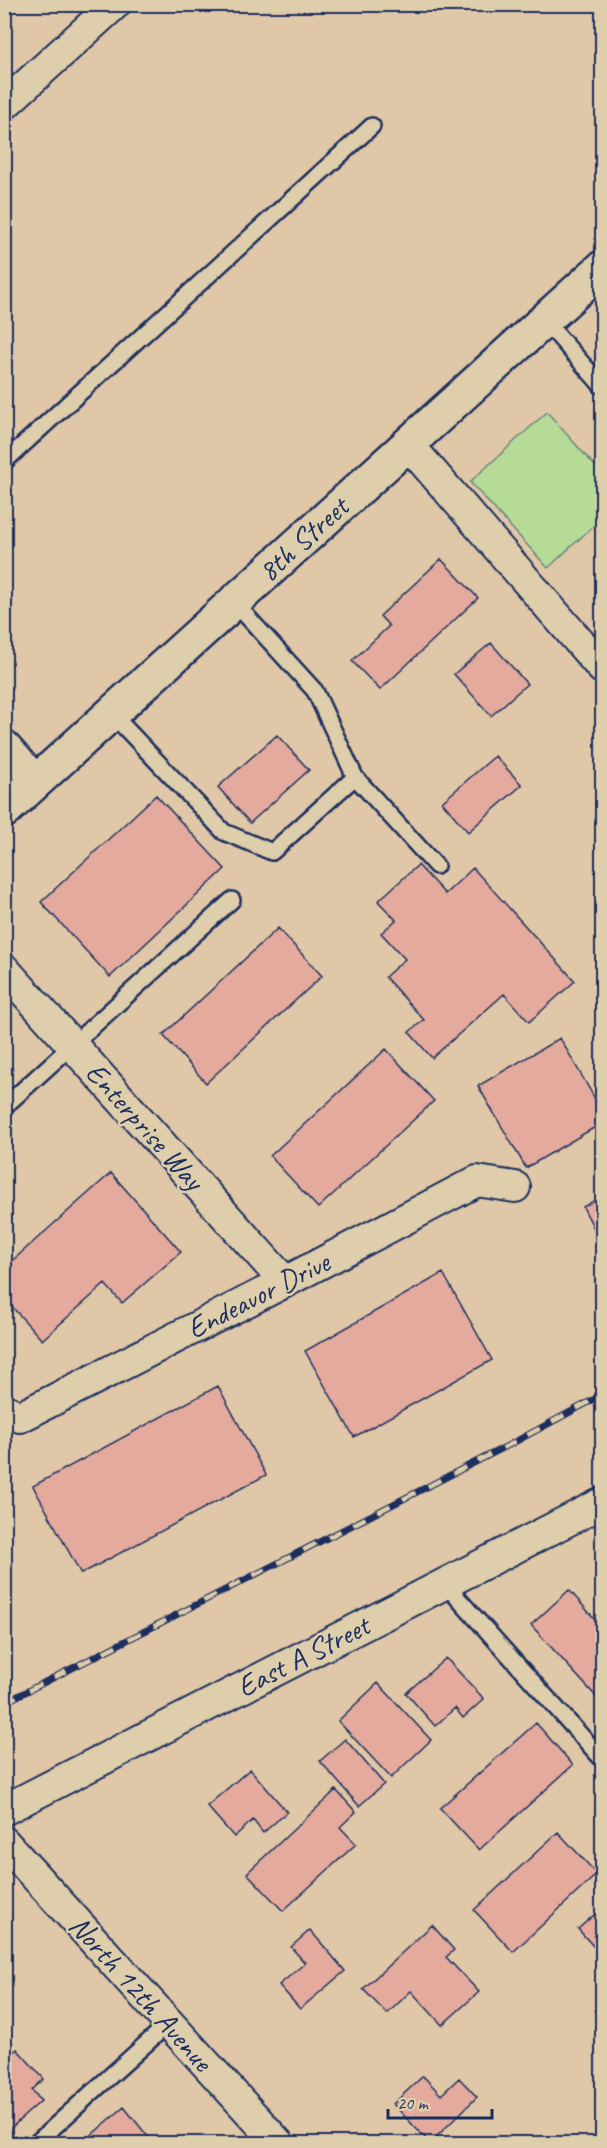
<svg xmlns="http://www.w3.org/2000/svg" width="607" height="2148" viewBox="0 0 607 2148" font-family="Caveat,sans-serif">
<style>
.green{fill:#b5db96;stroke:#68857a;stroke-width:1.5}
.building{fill:#e3aa9d;stroke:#1b2f5e;stroke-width:1.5}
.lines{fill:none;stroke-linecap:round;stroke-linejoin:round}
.lane-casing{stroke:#1b2f5e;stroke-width:20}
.street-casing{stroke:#1b2f5e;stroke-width:34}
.secondary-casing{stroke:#1b2f5e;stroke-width:38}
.lane{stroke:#dfceab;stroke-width:15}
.street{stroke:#dfceab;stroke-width:30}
.secondary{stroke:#dfceab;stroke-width:33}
.rail-casing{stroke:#1b2f5e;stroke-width:7}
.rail{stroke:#dfceab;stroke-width:4.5;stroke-dasharray:14;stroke-linecap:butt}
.labels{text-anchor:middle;stroke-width:5;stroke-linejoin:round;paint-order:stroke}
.street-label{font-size:30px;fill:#1b2f5e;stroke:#dfceab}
</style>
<rect width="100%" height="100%" fill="#e0c7a8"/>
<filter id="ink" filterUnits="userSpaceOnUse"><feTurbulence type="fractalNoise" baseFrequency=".0167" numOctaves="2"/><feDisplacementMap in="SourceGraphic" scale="12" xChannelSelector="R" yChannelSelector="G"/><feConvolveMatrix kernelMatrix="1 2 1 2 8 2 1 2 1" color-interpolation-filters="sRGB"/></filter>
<g filter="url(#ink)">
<path class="green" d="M547 412 602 474V518L548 568 470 482Z"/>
<path class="building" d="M441 559 478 598 380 690 352 661 389 626 380 616Z
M491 643 527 684 491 716 454 674Z
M277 735 309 770 250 823 218 787Z
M495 756 522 785 468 832 442 802Z
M156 795 225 869 110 977 41 902Z
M418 865 445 894 473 868 575 981 529 1022 504 994 432 1058 409 1032 424 1020 385 977 405 959 381 933 396 920 378 901Z
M278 928 322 976 206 1083 163 1035Z
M560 1038 602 1111V1123L526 1168 478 1086Z
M386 1049 434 1101 318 1208 270 1156Z
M4 1060 13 1070 4 1077Z
M111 1173 181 1252 122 1303 105 1284 42 1340 4 1298V1268Z
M602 1196V1244L583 1207Z
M443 1273 492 1360 354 1437 305 1351Z
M218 1386 266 1475 81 1574 33 1486Z
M569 1590 602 1627V1703L531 1625Z
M446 1658 484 1699 463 1718 455 1708 435 1726 406 1693Z
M378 1683 431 1740 391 1778 338 1721Z
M536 1723 573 1765 479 1850 440 1808Z
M345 1739 384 1784 359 1806 320 1761Z
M250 1769 287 1812 263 1833 253 1820 234 1837 207 1806Z
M336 1790 356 1812 340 1827 356 1844 283 1911 247 1873Z
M558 1832 597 1874 513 1952 474 1910Z
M602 1908V1956L578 1929Z
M432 1925 454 1950 446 1957 479 1992 442 2025 411 1991 387 2014 363 1989Z
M310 1930 345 1971 300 2009 279 1985 305 1963 291 1947Z
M17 2049 44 2079 32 2090 41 2101 4 2134V2059Z
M423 2076 441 2095 459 2078 477 2097 430 2143 393 2104Z
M124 2107 154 2144H81Z"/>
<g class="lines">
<g class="lane-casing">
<path id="lane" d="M544 320 602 386
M4 462 372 126
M112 714 224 832 272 852 355 777 315 691 234 602
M355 777 436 866
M4 1107 232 900
M445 1584 602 1759
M35 2144 169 2023"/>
</g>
<g class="street-casing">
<path id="street" d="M4 105 115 4
M408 444 602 668
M4 745 37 782
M4 969 285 1282
M4 1409 20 1417 285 1282 477 1181 515 1187
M4 1810 602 1503
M4 1842 279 2144"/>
</g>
<g class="secondary-casing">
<path id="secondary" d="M4 811 602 268"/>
</g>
<use href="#lane" class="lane"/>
<use href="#street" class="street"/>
<use href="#secondary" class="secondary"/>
<g class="rail-casing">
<path id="rail" d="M4 1703 509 1445 602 1395"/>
</g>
<use href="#rail" class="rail"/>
</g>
</g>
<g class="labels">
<g class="street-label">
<text transform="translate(303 539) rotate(-42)" y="10">8th Street</text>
<text transform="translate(145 1126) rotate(48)" y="10">Enterprise Way</text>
<text transform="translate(258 1295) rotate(-27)" y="10">Endeavor Drive</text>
<text transform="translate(303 1656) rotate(-27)" y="10">East A Street</text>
<text transform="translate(141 1993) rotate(48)" y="10">North 12th Avenue</text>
</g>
</g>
<rect width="607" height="2148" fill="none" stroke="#dfceab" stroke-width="24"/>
<rect x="12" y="12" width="583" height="2124" fill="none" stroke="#1b2f5e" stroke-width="2" filter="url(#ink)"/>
<path d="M388 2109v9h104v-9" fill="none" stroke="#1b2f5e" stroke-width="3"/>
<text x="397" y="2109" font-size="18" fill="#1b2f5e" stroke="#dfceab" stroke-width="4.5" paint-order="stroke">20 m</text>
</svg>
